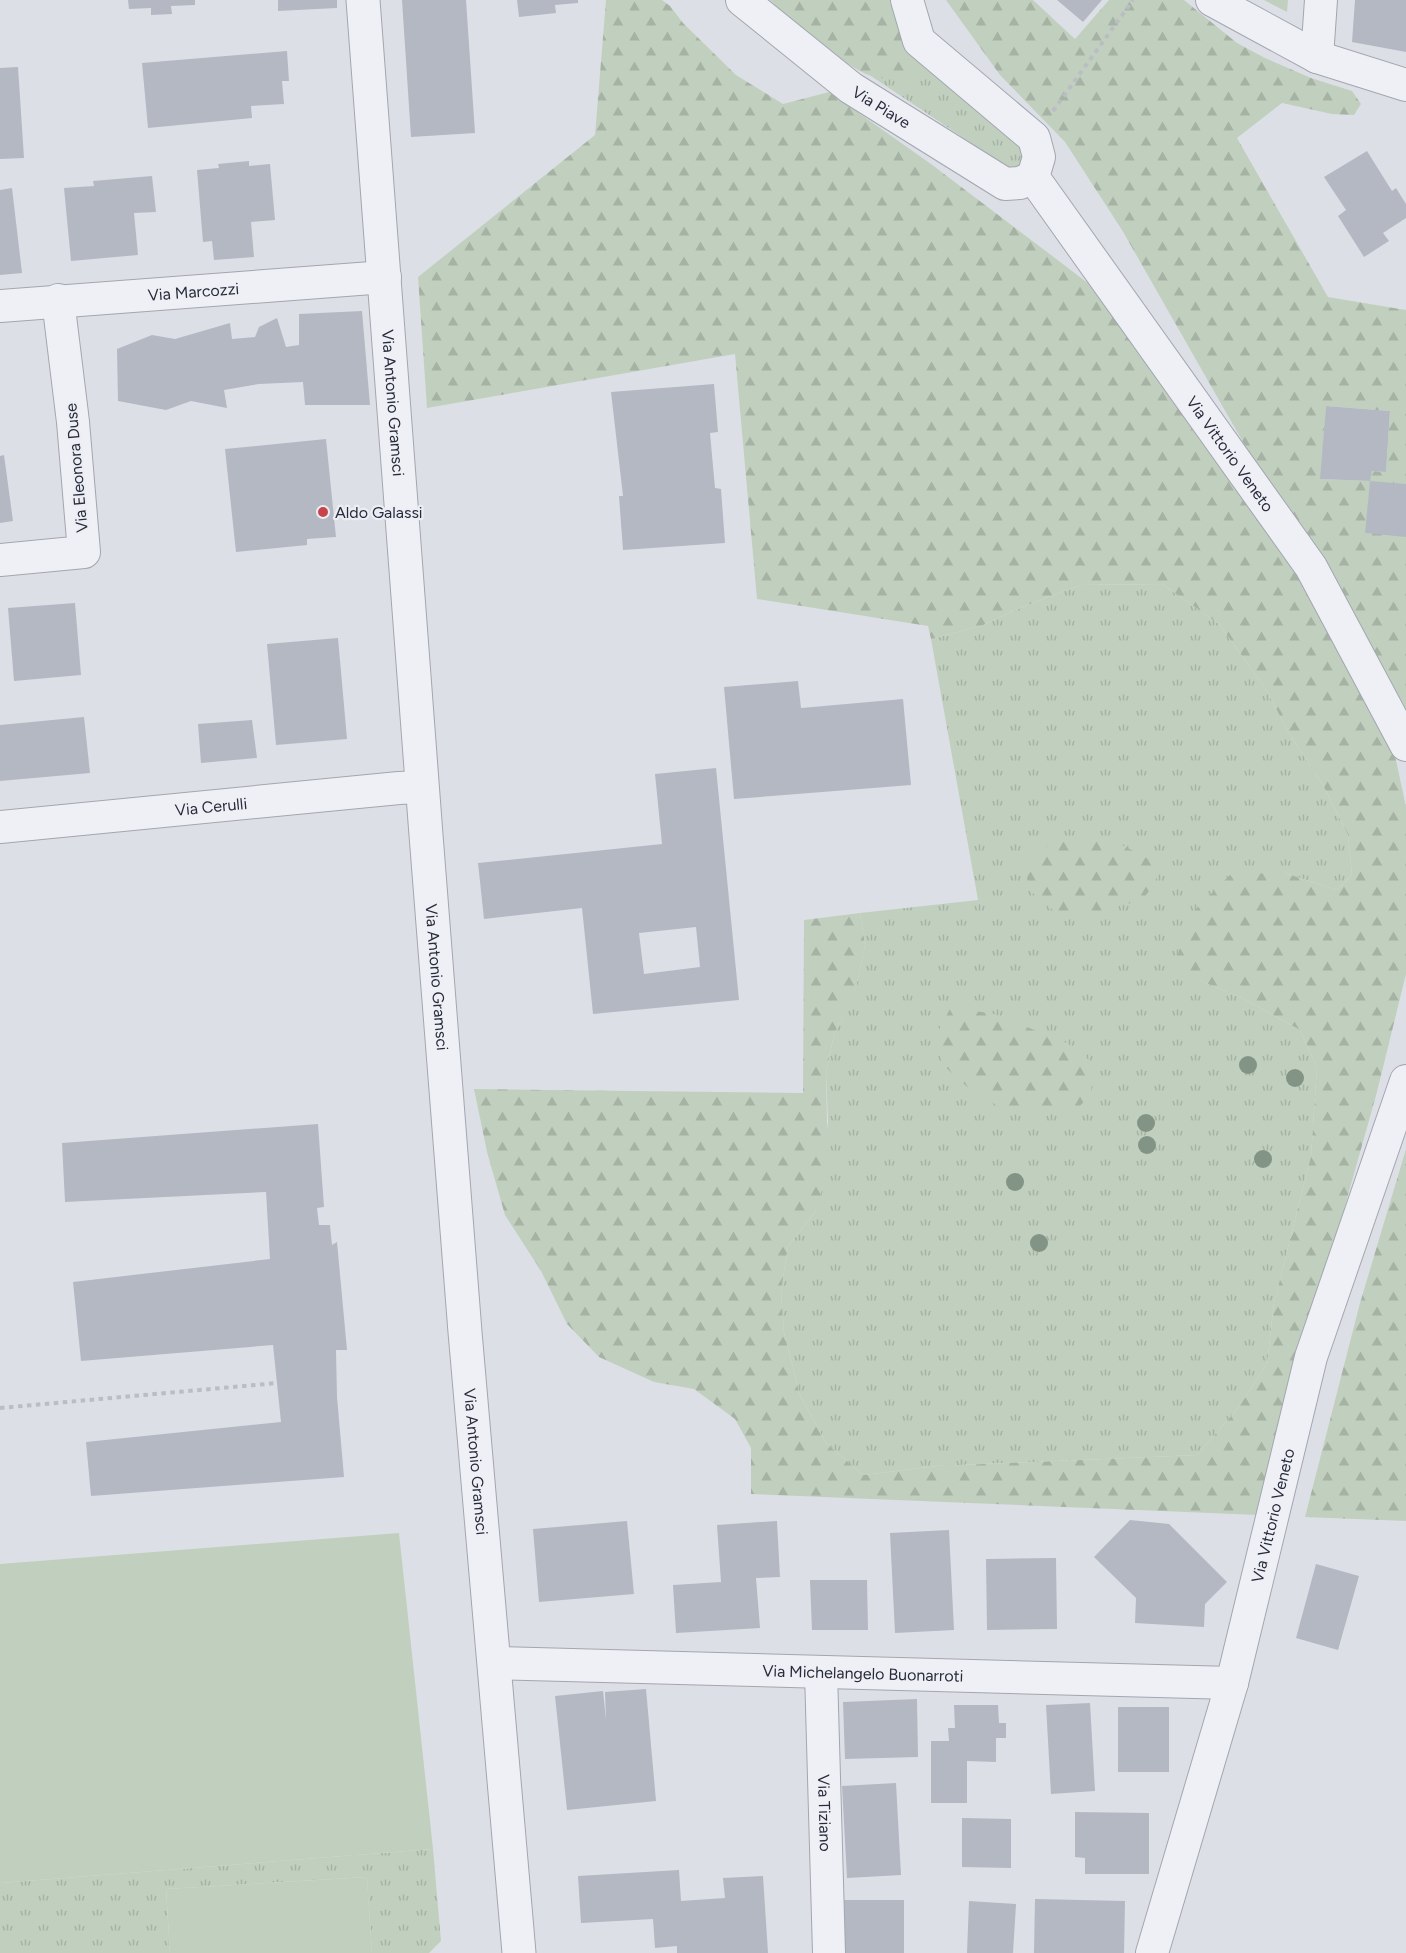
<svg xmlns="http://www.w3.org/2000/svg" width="1406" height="1953" viewBox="0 0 1406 1953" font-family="Figtree,sans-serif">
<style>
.grass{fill:url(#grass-tufts)}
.forest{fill:url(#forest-firs);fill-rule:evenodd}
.park{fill:url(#park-crowns)}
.garden{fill:#c1d0be}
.building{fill:#b4b8c3;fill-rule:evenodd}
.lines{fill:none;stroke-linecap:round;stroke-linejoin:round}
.minor-casing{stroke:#a3a6b0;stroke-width:34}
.tertiary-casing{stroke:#a3a6b0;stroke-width:35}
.path{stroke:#bbbdc5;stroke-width:4;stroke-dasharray:4.5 4.5;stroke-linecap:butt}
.minor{stroke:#eff0f5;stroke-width:32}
.tertiary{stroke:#eff0f5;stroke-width:33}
.tree{fill:#829485}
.poi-dot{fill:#c7454a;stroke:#eceef4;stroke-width:2}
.labels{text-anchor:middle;stroke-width:4.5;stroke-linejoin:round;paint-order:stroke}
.street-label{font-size:16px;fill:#272c3c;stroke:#eceef4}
.poi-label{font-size:16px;fill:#272c3c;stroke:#eceef4;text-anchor:start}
</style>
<defs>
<pattern id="grass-tufts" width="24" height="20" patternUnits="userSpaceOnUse" patternTransform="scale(1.5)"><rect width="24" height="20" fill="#c1d0be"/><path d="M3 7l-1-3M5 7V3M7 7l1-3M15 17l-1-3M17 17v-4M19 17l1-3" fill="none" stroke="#a6b3a4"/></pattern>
<pattern id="forest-firs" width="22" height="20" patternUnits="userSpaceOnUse" patternTransform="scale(1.5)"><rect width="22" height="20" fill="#c1d0be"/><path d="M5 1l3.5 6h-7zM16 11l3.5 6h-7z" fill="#a6b3a4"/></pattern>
<pattern id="park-crowns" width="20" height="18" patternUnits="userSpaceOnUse" patternTransform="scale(1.5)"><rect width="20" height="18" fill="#c1d0be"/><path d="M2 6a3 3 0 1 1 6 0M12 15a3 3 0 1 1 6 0" fill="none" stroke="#a6b3a4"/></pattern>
</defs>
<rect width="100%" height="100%" fill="#dddfe6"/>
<path class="grass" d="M909 35 1024 152 1020 166 1010 168 995 159 871 76 886 78Z
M1162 584 1219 624 1267 691 1288 732 1323 785 1348 835 1352 875 1337 890 1285 873 1199 980 1244 999 1300 1030 1317 1067 1311 1156 1274 1303 1267 1364 1239 1407 1197 1455 937 1466 863 1475 826 1443 800 1395 784 1333 781 1291 788 1246 815 1212 828 1122 826 1073 834 1034 855 992 865 945 860 913 978 900 931 639 981 626 1027 605 1081 585Z
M433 1849 441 1941 429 1953H372L367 1877 166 1889 170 1953H0V1883Z"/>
<path class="forest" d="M606 0H662L670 6 683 23 736 75 783 104 829 92 931 164 1101 293 1303 575 1396 760 1406 807V974L1377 1092 1258 1515 751 1494V1448L735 1419 694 1389 654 1382 599 1357 567 1324 541 1271 505 1215 487 1152 474 1089 803 1093 804 920 860 913 865 945 855 993 834 1034 826 1073 828 1172 815 1212 788 1246 781 1291 784 1333 800 1395 826 1443 863 1475 937 1466 1197 1455 1239 1407 1267 1364 1274 1303 1311 1156 1317 1067 1300 1030 1244 999 1199 980 1177 957 1192 913 1231 874 1285 873 1337 890 1352 875 1348 835 1323 785 1288 732 1267 691 1219 624 1162 584 1081 585 1027 605 981 626 931 639 928 626 757 599 735 354 427 408 418 277 595 135Z
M770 0H895L909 35 918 66 908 77C897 78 883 80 871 76 843 66 792 21 770 0Z
M946 0H1033L1075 39 1109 0H1184L1237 43 1265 58 1311 78 1352 91 1361 104 1354 115 1332 114 1282 103 1237 138 1328 297 1406 310V728L1122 230 1065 142 1000 75ZM1326 406 1390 411 1386 472 1372 471 1369 481 1321 479Z
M1079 839 1124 846 1160 865 1154 885 1142 900 1100 911 1058 914 1028 889 1026 862 1049 845Z
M951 1007 994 1014 1067 1043 1093 1063 1091 1094 1079 1107 1050 1113 1008 1111 974 1093 943 1065 934 1039Z
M1406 1149V1521L1305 1517 1360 1303Z"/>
<path class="park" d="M1264 0H1288L1287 12Z"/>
<path class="garden" d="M399 1533 433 1849 0 1883V1564Z
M367 1877 372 1953H170L166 1889Z"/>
<path class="building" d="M128 0H195V5L171 6 172 14 151 15V8L129 9Z
M278 0H337V8L278 11Z
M402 0H466L475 133 411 137Z
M517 0H578V3L555 5 556 13 519 17Z
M1057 0H1102L1083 22Z
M1355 0H1406V52L1352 42Z
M287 51 289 81H282L284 104 251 106 252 118 148 128 142 63Z
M18 67 24 158 0 159V68Z
M1367 151 1392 191 1396 188 1406 204V218L1383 233 1389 241 1364 257 1338 216 1346 210 1324 177Z
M249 161V166L270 164 275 220 251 222 254 257 214 260 212 241 203 242 197 170 219 168 218 164Z
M152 176 156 212 134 213 138 255 71 261 64 188 94 186 93 181Z
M12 188 22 273 0 275V190Z
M362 311 370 405H305L303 382 259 384 224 390 227 408 191 401 166 410 118 401 117 349 152 335 175 339 230 323 232 339 255 337 259 327 277 318 286 347 299 345V314Z
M714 384 718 432 710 433 715 488 721 489 725 543 623 550 619 496H623L611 392Z
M1326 406 1390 411 1386 472 1372 471 1370 481 1320 479Z
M326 439 336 537 307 539V545L236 552 225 449Z
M4 455 13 521 0 523V456Z
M1370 481 1406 484V537L1365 533Z
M75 603 81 675 14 681 8 608Z
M338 638 347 739 276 745 267 644Z
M798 681 801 708 903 699 911 785 734 799 724 687Z
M84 717 90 773 0 781V725Z
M252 720 257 758 201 763 198 724Z
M716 768 739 1000 593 1014 582 908 484 919 478 863 662 844 655 774ZM696 927 700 967 644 974 639 933Z
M318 1124 324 1207 317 1208 319 1225H330L332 1245 337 1242 347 1350H336L337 1397 344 1477 91 1496 86 1442 281 1422 273 1345 81 1361 73 1282 270 1259 266 1192 65 1202 62 1143Z
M1130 1520 1169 1524 1227 1582 1205 1604 1204 1627 1135 1623 1136 1598 1094 1557Z
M627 1521 634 1594 539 1602 533 1529Z
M777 1521 780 1577 756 1578 760 1628 676 1633 673 1585 721 1582 717 1525Z
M949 1530 954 1630 895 1633 890 1533Z
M1056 1558 1057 1629 987 1630 986 1559Z
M1316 1564 1359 1576 1338 1650 1296 1638Z
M810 1580H867L868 1630H812Z
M646 1689 656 1801 567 1810 555 1696 603 1691 606 1720 605 1692Z
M917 1699 918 1757 845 1759 843 1702Z
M1090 1703 1095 1791 1051 1794 1046 1705Z
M954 1705H998L999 1723H1006V1738H996V1762L967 1761V1803H931V1741H949L948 1728H955Z
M1118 1707H1169V1772H1118Z
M896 1783 901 1875 847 1878 842 1786Z
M1075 1812 1149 1813V1874H1085V1858L1075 1857Z
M962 1818 1011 1819V1868L962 1867Z
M679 1870 681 1901 725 1898 723 1878 763 1876 768 1953H677V1946L655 1948 653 1919 581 1923 578 1876Z
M1035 1899 1125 1901 1124 1953H1034Z
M844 1900H904V1953H845Z
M969 1901 1016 1904 1013 1953H967Z"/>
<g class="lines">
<g class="minor-casing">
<g id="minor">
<path id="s1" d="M742 0 851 88 1005 184 1020 183 1033 177"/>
<path d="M907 0 919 41 1034 138 1039 157 1033 177"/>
<path d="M1212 0 1317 57 1406 85"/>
<path d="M1317 57 1321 0"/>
<path id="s2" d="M1033 177 1311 567 1406 745"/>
<path id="s3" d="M0 306 385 277"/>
<path d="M0 560 84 552 73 422 58 300"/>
<path id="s4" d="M0 827 399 788 422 787"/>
<path id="s5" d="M494 1663 1232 1683"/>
<path id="s6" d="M821 1672 829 1953"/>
<path id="s7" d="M1152 1953 1232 1683 1311 1357 1406 1081"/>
</g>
</g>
<g class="tertiary-casing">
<g id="tertiary">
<path id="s8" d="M363 0 426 835 465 1332 519 1953"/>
</g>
</g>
<path class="path" d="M1053 111 1133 0
M0 1408 277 1383"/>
<use href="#minor" class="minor"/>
<use href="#tertiary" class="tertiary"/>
</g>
<g class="tree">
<circle cx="1248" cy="1065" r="9"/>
<circle cx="1295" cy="1078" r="9"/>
<circle cx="1146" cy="1123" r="9"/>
<circle cx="1147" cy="1145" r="9"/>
<circle cx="1263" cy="1159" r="9"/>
<circle cx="1015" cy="1182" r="9"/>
<circle cx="1039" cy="1243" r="9"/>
</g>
<circle class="poi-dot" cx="323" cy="512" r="6"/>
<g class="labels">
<g class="street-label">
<text dy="6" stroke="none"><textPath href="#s1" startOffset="176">Via Piave</textPath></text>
<text dy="6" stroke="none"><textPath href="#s3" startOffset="194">Via Marcozzi</textPath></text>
<text dy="6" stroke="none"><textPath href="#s8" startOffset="404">Via Antonio Gramsci</textPath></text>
<text dy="6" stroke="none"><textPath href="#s2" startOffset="340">Via Vittorio Veneto</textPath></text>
<text transform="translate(76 468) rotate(-95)" y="6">Via Eleonora Duse</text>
<text dy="6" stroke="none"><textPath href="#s4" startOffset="212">Via Cerulli</textPath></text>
<text dy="6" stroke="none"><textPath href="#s8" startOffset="980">Via Antonio Gramsci</textPath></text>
<text dy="6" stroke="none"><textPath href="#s8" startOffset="1466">Via Antonio Gramsci</textPath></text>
<text dy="6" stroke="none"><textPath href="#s7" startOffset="454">Via Vittorio Veneto</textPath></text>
<text dy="6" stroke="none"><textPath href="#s5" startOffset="369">Via Michelangelo Buonarroti</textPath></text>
<text dy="6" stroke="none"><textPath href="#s6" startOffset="141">Via Tiziano</textPath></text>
</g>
<g class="poi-label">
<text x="335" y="518">Aldo Galassi</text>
</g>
</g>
</svg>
